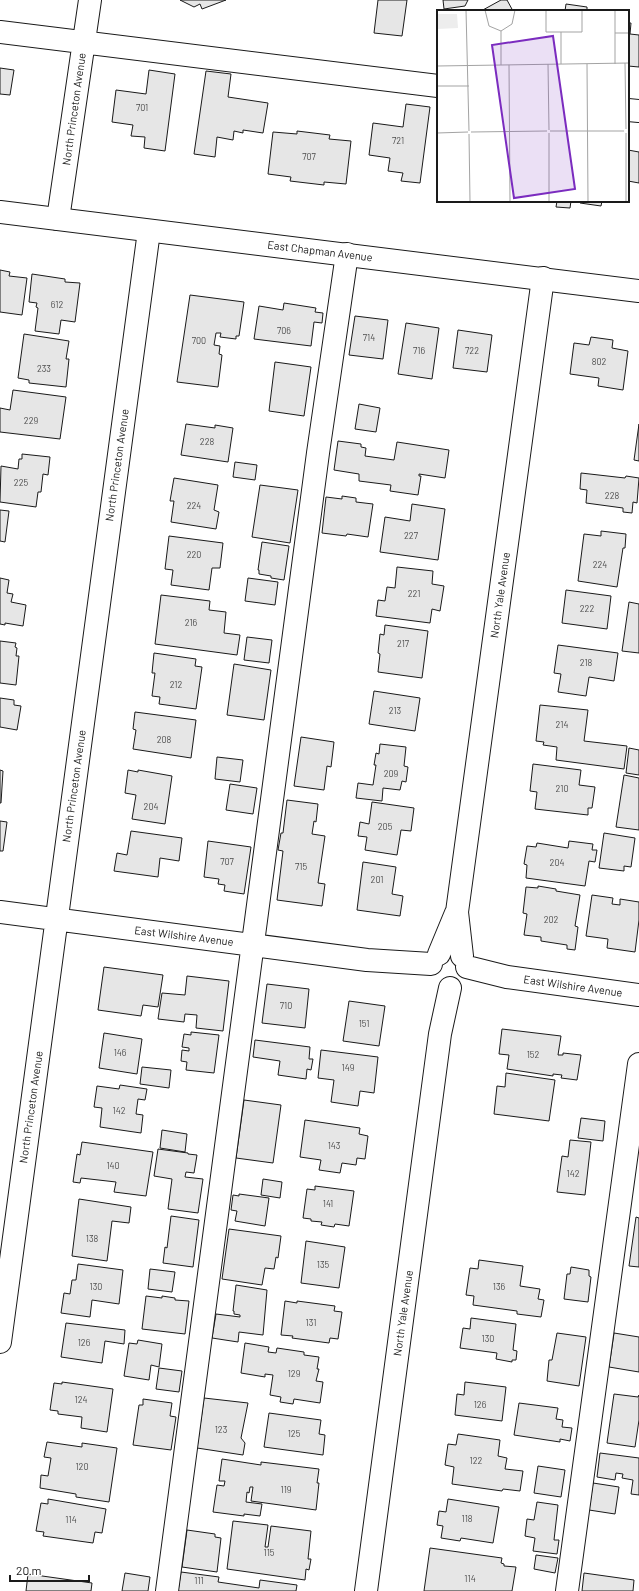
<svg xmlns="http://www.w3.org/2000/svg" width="639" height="1591" viewBox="0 0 639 1591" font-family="Barlow,sans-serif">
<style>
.building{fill:#e6e6e6;stroke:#1a1a1a}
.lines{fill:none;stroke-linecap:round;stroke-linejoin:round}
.minor-casing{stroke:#1a1a1a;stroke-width:24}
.major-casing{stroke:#1a1a1a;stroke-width:24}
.minor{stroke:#fff;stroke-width:22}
.major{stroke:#fff;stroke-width:22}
.labels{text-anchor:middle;stroke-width:3;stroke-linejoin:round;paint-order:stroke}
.number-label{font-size:9px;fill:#4d4d4d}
.street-label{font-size:11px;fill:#1a1a1a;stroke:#fff}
.inset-road{fill:none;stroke:#a3a3a3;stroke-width:1}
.view{fill:#7b2cbf;fill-opacity:0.15;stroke:#7b2cbf;stroke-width:2}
.inset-edge{fill:none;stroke:#1a1a1a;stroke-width:2}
</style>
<rect width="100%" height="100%" fill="#fff"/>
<path class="building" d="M180 0H226L202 9 200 4 194 7Z
M378 0H407L402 36 374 33Z
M443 0H468L465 6 444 9Z
M501 0H507L513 11H481Z
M566 4 587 7V11H565Z
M628 23H631L630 34 639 35V67L628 66Z
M0 68 14 70 10 95 0 94Z
M149 70 175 74 165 151 144 148 145 137 131 136 133 125 112 122 116 90 146 94Z
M206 71 231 74 228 97 268 103 263 133 243 130V133L234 131 233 140 217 137 215 157 194 154Z
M406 104 430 107 420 183 401 181 403 173 388 171 390 158 369 155 373 123 403 127Z
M297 131 330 135 329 139 351 141 346 184 324 182V185L290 181 291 177 268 174 273 132 297 134Z
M628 150 639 152V183L628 181Z
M557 201H571L570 208 556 207Z
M580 201H602L601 206 580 203Z
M0 270 10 272 9 276 27 278 22 315 0 312Z
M32 274 65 279V282L80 283 75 322 61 320 59 334 35 331 38 308 36 307 37 303 29 302Z
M190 295 244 302 239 336H236V339L220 337 221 333H216L214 345 220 346 219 354 222 355 218 387 177 382Z
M284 303 316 308 315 312 323 313 322 323 314 322 311 346 254 339 259 306 283 310Z
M355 316 388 320 383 359 349 355Z
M406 323 439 328 432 379 398 374Z
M458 330 492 335 487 372 453 368Z
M24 334 69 341 66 359H69L66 387 29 383V380L18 378Z
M591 337 613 340 612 348 628 351 623 390 598 386 599 378 570 374 574 343 589 345Z
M275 362 311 367 304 416 269 411Z
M13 390 66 397 60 439 0 432V408L10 410Z
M359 404 380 408 376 432 355 429Z
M186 424 215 428V425L233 428 228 462 181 455Z
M639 424V461L634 460Z
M338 441 361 444V447L366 448 365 456 394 460 397 442 449 450 445 478 419 474V476H421L418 495 390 491 391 485 359 481V474L334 470Z
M22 454 50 457 48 475 43 474 41 492H38L36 507 0 502 1 466 18 469 19 459H22Z
M235 462 257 465 255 480 233 477Z
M581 473 625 478 626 476 639 478 637 503 633 502 632 513 623 512V508L586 503 587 490 580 489Z
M174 478 218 485 214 510 219 512 216 529 171 522 174 501H170Z
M260 485 298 490 290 543 252 537Z
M342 496 356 498V502L373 504 368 537 347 534 346 536 322 533 326 497 342 499Z
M412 504 445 509 438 560 380 552 385 517 410 521Z
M0 510 9 511 5 542 0 541Z
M601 531 626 534 625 548H623L617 587 578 581 584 534 601 536Z
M169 536 223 543 220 568H212L209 590 171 585 173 570 165 569Z
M262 542 289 546 284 580 271 578V576L259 574V570H258Z
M397 567 433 571 432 584 444 586 440 611 432 609 430 623 376 616 378 600 385 601 387 587 395 588Z
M0 578 9 580 7 593 13 594 11 602 26 605 23 626 5 623V625L0 624Z
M248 578 278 582 275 605 245 601Z
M566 590 611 596 607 629 562 623Z
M161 595 210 601 209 610 226 612 224 633 240 635 237 655 155 644Z
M629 602 639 604V653L622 651Z
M385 625 428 631 422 678 378 672 380 654 378 653 380 634 384 635Z
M247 637 272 640 269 663 244 660Z
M0 641 16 643 15 647 17 648 16 656H19L16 685 0 683Z
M558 645 618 653 614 681 589 677 586 696 558 692 561 674 554 673Z
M154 653 196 659 195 666 202 667 196 709 159 704 160 697 152 696 155 673H152Z
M234 664 271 670 264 720 227 715Z
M374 691 420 698 415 731 369 724Z
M0 698 14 700V705L21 706 17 730 0 727Z
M540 705 588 710 584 741 627 746 624 769 556 760 557 747 543 745 544 742 536 741Z
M135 712 196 720 191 758 133 749 136 730 133 729Z
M301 737 334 742 331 767 327 766 324 790 294 786Z
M380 744 406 747 404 766 408 767 406 782 402 781 400 790 383 788 382 801 356 798 358 783 373 785 376 765H374L376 753 379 754Z
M629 748 639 750V775L626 773Z
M217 757 243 760 240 782 215 779Z
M533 764 581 770 579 785 595 787 592 808H588V815L535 809 537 792 530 791Z
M0 770 3 771 1 803H0Z
M128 770 138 772V770L172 776 165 824 132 819 136 795 125 793Z
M624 775 639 778V830L616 827Z
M230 784 257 788 253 814 226 810Z
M287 800 318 804 316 822 314 821 312 834 325 836 318 883 325 884 322 906 277 900 283 851 278 850 281 833H283Z
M372 802 414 808 411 831 401 830 397 855 365 850 367 837 358 836 360 822 369 824Z
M0 821 7 822 3 851H0Z
M131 831 182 838 179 861 160 858 158 877 114 871 117 853 127 855Z
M604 833 635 838 631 867 624 866V871L599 868Z
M208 841 251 847 244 894 224 891 225 885 218 884 219 879 204 877Z
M569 841 593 844 592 850H597L595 862 589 861 585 886 526 878 527 865 524 864 527 846 536 847 537 843 568 848Z
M363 862 396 867 392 894 403 896 400 916 357 910Z
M538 886 556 889V891L580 895 575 926 578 927 575 950 567 949V945L541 941V937L524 935 527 914 523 913 526 887 538 888Z
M592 895 613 898 612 904 620 905V899L639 902V920L635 952 607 948 608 939 586 936Z
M104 967 163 975 158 1007 143 1005 141 1016 98 1010Z
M187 976 229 981 223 1031 196 1028 197 1015 185 1014 184 1022 158 1019 162 993 185 995Z
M267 984 309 989 305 1028 262 1023Z
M349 1001 385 1006 379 1046 343 1041Z
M502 1029 561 1036 558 1055H563V1053L581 1055 577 1080 561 1078 562 1075 553 1074V1076L507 1069 509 1055 499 1054Z
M191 1032 219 1035 214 1073 186 1070 187 1062 181 1061 182 1050 189 1051V1048L182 1047 184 1034 191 1035Z
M104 1033 142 1039 137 1074 99 1068Z
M255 1040 310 1047 309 1059H313L311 1070 307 1069 306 1079 278 1075 280 1061 253 1057Z
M321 1050 378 1057 374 1093 360 1091 358 1106 331 1102 334 1080 318 1078Z
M142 1067 171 1070 169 1088 140 1084Z
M506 1073 555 1080 549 1121 494 1114 497 1086 505 1087Z
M120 1085 147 1089 145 1100 138 1099 136 1114 143 1115 141 1133 100 1127 102 1108 94 1107 97 1086 119 1089Z
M244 1100 281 1105 273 1163 236 1158Z
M581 1118 605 1121 603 1141 578 1138Z
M305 1120 360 1128 359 1134 368 1136 365 1159 357 1158 356 1165 342 1163 340 1173 319 1170 321 1160 300 1157Z
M162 1130 187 1134 185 1152 160 1148Z
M570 1140 591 1142 585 1195 557 1192 562 1156 568 1157Z
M82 1142 153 1152 146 1196 114 1192 116 1182 81 1178 80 1183 73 1182 77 1154 80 1155Z
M158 1149 188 1153V1154L197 1155 194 1173 186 1172 185 1177 203 1179 198 1213 168 1209 172 1179 154 1176Z
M263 1179 282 1182 280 1198 261 1195Z
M315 1186 354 1191 349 1226 335 1224 334 1227 321 1225 322 1222 311 1221V1219L303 1218 307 1189 315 1190Z
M239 1194 269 1198 265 1226 235 1221 237 1211 231 1210 233 1195 239 1196Z
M79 1199 131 1207 129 1223 112 1221 107 1261 72 1256Z
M171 1216 199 1220 193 1267 163 1263 165 1247 167 1248Z
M636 1217 639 1218V1267L629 1266Z
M229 1229 281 1236 278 1258 276 1257 274 1269 265 1268 262 1285 222 1279Z
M306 1241 345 1247 339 1288 301 1283Z
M479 1260 523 1266 520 1286 540 1289 538 1299 544 1300 541 1317 517 1314V1311L473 1305 474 1296 466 1295 470 1268 478 1269Z
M78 1264 123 1270 119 1304 92 1300 90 1317 61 1313 64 1293 70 1294 72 1280H76Z
M571 1267 589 1270V1276L591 1277 588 1302 564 1299 567 1274H570Z
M150 1269 175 1272 172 1292 148 1289Z
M236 1285 267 1290 263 1335 239 1332 238 1342 212 1338 216 1314 240 1317V1315L234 1314V1311H233Z
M146 1296 162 1298V1296L175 1298V1300L189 1301 185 1334 142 1329Z
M285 1301 297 1303V1301L335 1306 334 1311 342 1312 338 1339 330 1338 329 1343 292 1338 293 1336 281 1335Z
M471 1318 516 1324 513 1350 517 1351 516 1360H512V1362L496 1359 497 1353 460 1348 463 1328 470 1329Z
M66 1323 125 1330 124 1344 105 1341 102 1363 61 1357Z
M557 1333 586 1337 579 1386 547 1381 549 1360H552Z
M614 1333 639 1337V1372L609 1367Z
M138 1340 162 1344 159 1367 151 1365 149 1380 124 1376 129 1343 137 1344Z
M245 1343 269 1347 268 1352 276 1353 277 1348 304 1352V1355L319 1357 317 1369H319L316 1381 323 1382 320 1403 294 1399 293 1404 280 1402 281 1397 270 1395 273 1375 265 1374V1377L241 1373Z
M159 1368 182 1371 179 1392 156 1389Z
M62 1382 113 1389 107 1432 81 1428 82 1417 58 1414V1411L50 1410 54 1383 62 1384Z
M465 1382 506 1387 502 1421 455 1415 457 1394 464 1395Z
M614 1394 638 1397 639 1395V1420L635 1447 607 1443Z
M204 1398 248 1403 241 1438 245 1443 243 1455 197 1448Z
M143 1399 172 1403 170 1416 176 1417 171 1450 133 1445 139 1405H143Z
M519 1403 558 1408 556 1419 563 1420 562 1427 572 1428 570 1441 560 1439V1442L514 1435Z
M269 1413 321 1420 319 1434 325 1435 323 1455 264 1447Z
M458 1434 500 1440 498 1456 507 1458 505 1469 523 1471 520 1491 503 1489 502 1491 452 1484 454 1467 445 1465 448 1444 456 1445Z
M47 1442 82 1447V1443L117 1448 109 1502 76 1497V1494L40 1488 41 1475 48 1476 51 1458 44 1457Z
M600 1453 639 1458V1495L631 1494 633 1480 622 1478 623 1474 616 1473 615 1480 597 1477Z
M222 1459 261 1465V1462L319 1469 317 1483H319L316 1510 251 1501 253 1487H250L249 1493 247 1492 246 1502 262 1504 260 1516 244 1514V1516L213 1512 217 1485 224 1486 225 1481H219Z
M538 1466 565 1470 561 1497 534 1493Z
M593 1483 619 1487 615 1514 589 1510Z
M48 1499 106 1509 102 1533 95 1532 93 1543 43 1536 44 1532 36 1531 41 1503 48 1504Z
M448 1499 499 1507 493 1543 461 1538 460 1541 441 1538 443 1526 437 1525 439 1511 446 1512Z
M537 1502 558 1505 554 1540H559L557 1554 533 1551 535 1538 525 1536 527 1519 534 1520Z
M233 1521 268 1525 265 1547H268L271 1526 311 1531 308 1559H311L309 1570 306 1569 305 1580 227 1569Z
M187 1530 215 1534V1537L221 1538 217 1572 182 1567Z
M430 1548 502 1558 501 1563 504 1564V1566L516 1567 512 1591H424Z
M536 1555 558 1558 555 1573 534 1569Z
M181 1572 219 1577 218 1582 259 1588 260 1580 297 1585 296 1591H178Z
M125 1573 150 1577 148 1591H122Z
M584 1573 634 1580 633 1591H582Z
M28 1574 92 1583 91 1591H26Z"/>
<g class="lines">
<g class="minor-casing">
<path id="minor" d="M0 32 438 86
M628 110 639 111
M58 219 90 0
M0 912 367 960 431 964
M439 954 456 913
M462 956 457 912 543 278
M467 967 507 977 639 995
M0 1342 149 231
M167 1591 318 453 347 254
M366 1591 440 1034 450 988
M567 1591 639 1064"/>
</g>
<g class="major-casing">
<path id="major" d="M0 212 639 291"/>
</g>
<use href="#minor" class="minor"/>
<use href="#major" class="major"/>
</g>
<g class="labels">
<g class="number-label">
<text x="142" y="111">701</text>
<text x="398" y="144">721</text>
<text x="309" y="160">707</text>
<text x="57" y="308">612</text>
<text x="284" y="334">706</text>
<text x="369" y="341">714</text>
<text x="199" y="344">700</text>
<text x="419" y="354">716</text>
<text x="472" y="354">722</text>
<text x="599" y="365">802</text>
<text x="44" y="372">233</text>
<text x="31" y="424">229</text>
<text x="207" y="445">228</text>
<text x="21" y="486">225</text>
<text x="612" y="499">228</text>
<text x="194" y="509">224</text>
<text x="411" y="539">227</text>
<text x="194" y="558">220</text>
<text x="600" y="568">224</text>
<text x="414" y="597">221</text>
<text x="587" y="612">222</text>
<text x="191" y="626">216</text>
<text x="403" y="647">217</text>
<text x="586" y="666">218</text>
<text x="176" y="688">212</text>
<text x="395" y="714">213</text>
<text x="562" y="728">214</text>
<text x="164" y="743">208</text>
<text x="391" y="777">209</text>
<text x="562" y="792">210</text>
<text x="151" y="810">204</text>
<text x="385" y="830">205</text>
<text x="227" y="865">707</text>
<text x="557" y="866">204</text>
<text x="301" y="870">715</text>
<text x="377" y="883">201</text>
<text x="551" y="923">202</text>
<text x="286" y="1009">710</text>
<text x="364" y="1027">151</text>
<text x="120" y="1056">146</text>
<text x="533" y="1058">152</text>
<text x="348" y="1071">149</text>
<text x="119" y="1114">142</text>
<text x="334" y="1149">143</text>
<text x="113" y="1169">140</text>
<text x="573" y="1177">142</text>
<text x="328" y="1207">141</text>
<text x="92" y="1242">138</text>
<text x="323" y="1268">135</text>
<text x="96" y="1290">130</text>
<text x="499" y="1290">136</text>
<text x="311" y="1326">131</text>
<text x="488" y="1342">130</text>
<text x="84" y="1346">126</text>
<text x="294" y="1377">129</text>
<text x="81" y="1403">124</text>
<text x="480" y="1408">126</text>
<text x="221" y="1433">123</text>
<text x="294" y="1437">125</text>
<text x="476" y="1464">122</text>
<text x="82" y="1470">120</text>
<text x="286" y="1493">119</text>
<text x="467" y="1522">118</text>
<text x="71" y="1523">114</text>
<text x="269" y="1556">115</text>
<text x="470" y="1582">114</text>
<text x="199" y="1584">111</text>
</g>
<g class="street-label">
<text transform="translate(74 109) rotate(-82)" y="4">North Princeton Avenue</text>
<text transform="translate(320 251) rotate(7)" y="4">East Chapman Avenue</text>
<text transform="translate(117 465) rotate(-82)" y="4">North Princeton Avenue</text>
<text transform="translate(500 595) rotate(-82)" y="4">North Yale Avenue</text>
<text transform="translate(74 786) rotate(-82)" y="4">North Princeton Avenue</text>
<text transform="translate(184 936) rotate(7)" y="4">East Wilshire Avenue</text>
<text transform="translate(573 986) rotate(8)" y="4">East Wilshire Avenue</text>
<text transform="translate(31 1107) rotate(-82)" y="4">North Princeton Avenue</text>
<text transform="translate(403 1313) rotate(-82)" y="4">North Yale Avenue</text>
</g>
</g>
<g transform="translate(437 10)">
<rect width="192" height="192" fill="#fff"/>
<path d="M0 4H20L21 18 0 19Z" fill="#ededed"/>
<path class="inset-road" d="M29 0 32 121M48 0 52 16 64 21 75 14 78 0M109 0V22H145V0M178 0V54M124 22V54M178 23H192M188 53 189 119M111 54 112 120M150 54 151 192M64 55V21M72 55 73 192M0 56 192 53M0 76H32M113 121H187M34 122 110 121M0 123 31 122M112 123V192M189 123V192M32 124 33 192"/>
<path class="view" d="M116 26 138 179 77 188 55 35Z"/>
<rect width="192" height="192" class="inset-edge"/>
</g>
<path d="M10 1575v6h79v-6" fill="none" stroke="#1a1a1a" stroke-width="2"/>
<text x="16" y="1575" font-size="12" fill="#1a1a1a" stroke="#ffffff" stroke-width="3" paint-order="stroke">20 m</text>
</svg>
